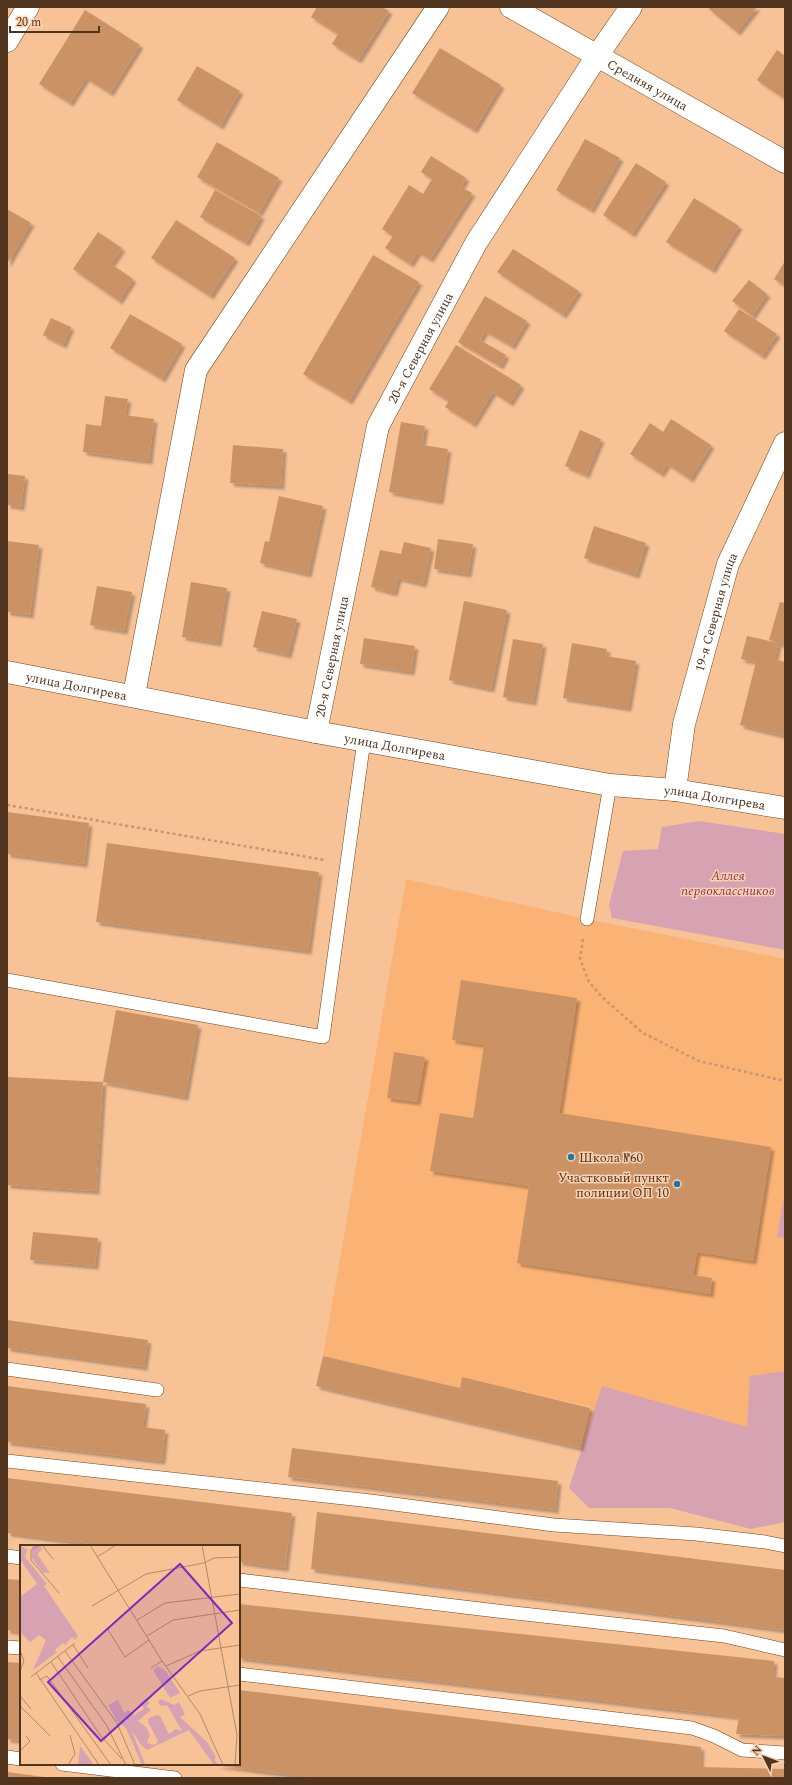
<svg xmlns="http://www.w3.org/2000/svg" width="792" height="1785" viewBox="0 0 792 1785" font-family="Spectral,serif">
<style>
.built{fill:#fbb275}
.green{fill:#d7a2b1}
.building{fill:#cb9265;filter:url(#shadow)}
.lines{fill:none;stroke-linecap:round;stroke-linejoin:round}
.lane-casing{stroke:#714319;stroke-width:14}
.street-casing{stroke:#714319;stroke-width:23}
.path{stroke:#c49672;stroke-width:2.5;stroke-dasharray:3 3;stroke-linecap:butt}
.lane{stroke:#fff;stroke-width:13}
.street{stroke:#fff;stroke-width:22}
.poi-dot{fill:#2276a6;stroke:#fcd2b2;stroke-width:1.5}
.labels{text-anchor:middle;stroke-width:3;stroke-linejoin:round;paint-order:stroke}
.street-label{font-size:13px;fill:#50341e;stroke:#fcd2b2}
.park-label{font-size:13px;font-style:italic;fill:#893354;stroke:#fcd2b2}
.poi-label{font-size:13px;fill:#50341e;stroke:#fcd2b2;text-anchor:start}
.inset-road{fill:none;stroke:#b58967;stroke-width:1}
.view{fill:#7b2cbf;fill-opacity:0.15;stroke:#7b2cbf;stroke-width:2}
.inset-edge{fill:none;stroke:#50341e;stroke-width:2}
</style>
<defs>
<filter id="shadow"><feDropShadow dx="3.5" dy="3.5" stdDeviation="1" flood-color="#0004"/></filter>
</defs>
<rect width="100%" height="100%" fill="#f8c297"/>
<path class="built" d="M406 879 587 919 785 959V1494L580 1448 590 1407 462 1377 460 1388 323 1356Z"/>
<path class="green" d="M699 821 785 834V950L612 918 609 905 623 851 658 849 662 827Z
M785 1192V1238L777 1237Z
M785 1371V1522L751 1529 670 1508H589L569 1488 602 1386 747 1427 750 1376Z"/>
<path class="building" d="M317 7H382L389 11 358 60 332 44 338 34 311 17Z
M710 7H757L737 32 709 9Z
M85 10 140 45 110 93 86 78 70 103 39 84Z
M440 48 501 85 474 130 412 93Z
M777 50 785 56V99L757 80Z
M197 66 240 91 220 126 177 100Z
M585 139 620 158 591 210 556 190Z
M217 142 279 178 259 213 197 177Z
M431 156 466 178 461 187 472 193 430 259 418 252 410 264 385 248 393 236 382 229 409 185 423 194 432 179 421 172Z
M636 163 666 182 632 234 603 215Z
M215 190 261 216 246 243 200 217Z
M694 198 739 226 712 270 666 242Z
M7 209 31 223 7 264Z
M176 220 235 258 210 296 151 258Z
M98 232 122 248 111 264 133 279 119 301 73 269Z
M513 249 579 291 563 315 497 272Z
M373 255 419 282 349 401 303 374Z
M785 261V286L774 279Z
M749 280 767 294 752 316 732 301Z
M485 296 527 321 512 346 485 331 480 340 506 355 500 366 458 342Z
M739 309 777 334 762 356 724 331Z
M130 314 182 344 162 379 110 348Z
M51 318 71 327 63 345 43 335Z
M456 345 521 385 510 403 493 392 473 424 445 407 449 401 429 389Z
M105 396 128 399 125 415 154 419 149 461 83 452 86 424 101 426Z
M671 419 711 445 690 479 667 464 661 474 630 454 650 423 663 432Z
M401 422 425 426 422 445 448 449 440 501 389 492Z
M580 430 601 439 586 475 565 466Z
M233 445 283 449 281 486 230 483Z
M7 474 25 476 21 507 7 505Z
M279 496 323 506 308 574 260 563 265 541 269 542Z
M594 526 646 543 636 575 584 558Z
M438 539 473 544 468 574 434 569Z
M7 541 39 545 30 615 7 612Z
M404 542 431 548 423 584 398 578 394 593 371 587 380 550 401 554Z
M191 582 227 588 218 643 182 637Z
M97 586 132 592 124 631 90 625Z
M464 601 507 610 491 689 449 680Z
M780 602 785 603V645L769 640Z
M262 611 297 619 288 655 253 647Z
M747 636 778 643 775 659 785 662V736L740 725 756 662 741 659Z
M364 638 415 646 411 672 360 664Z
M513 639 543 644 533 702 503 697Z
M572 643 607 649 606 656 636 661 628 708 563 698Z
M7 812 89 823 84 864 7 854Z
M107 843 319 872 308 951 96 922Z
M461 980 577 998 559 1113 771 1147 753 1261 697 1252 693 1275 712 1278 710 1294 517 1263 529 1186 430 1171 440 1113 473 1118 484 1045 452 1040Z
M116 1010 198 1025 185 1097 103 1082 96 1191 7 1185V1077L103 1082Z
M394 1052 425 1057 417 1102 387 1098Z
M33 1232 98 1238 95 1266 30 1260Z
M7 1320 148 1340 144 1367 7 1348Z
M323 1356 460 1388 462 1377 590 1408 580 1448 316 1386Z
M7 1386 146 1404 143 1427 165 1430 162 1461 7 1442Z
M292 1448 558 1481 555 1510 288 1477Z
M7 1478 292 1513 285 1568 239 1562V1546H108L7 1533Z
M317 1512 785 1570V1630L311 1569Z
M7 1579 21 1580V1632L7 1630Z
M239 1604 774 1661 773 1677 785 1678V1736L736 1734 739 1717 239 1658Z
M7 1662 21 1663V1741L7 1739Z
M239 1690 701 1747 700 1767 785 1769V1778H318L215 1765 239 1764Z
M7 1772 44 1777V1778H7Z"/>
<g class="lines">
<g class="lane-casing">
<path id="lane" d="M587 919 610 785
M7 980 323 1037 364 740
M7 1369 157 1390
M7 1461 371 1501 554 1525 696 1534 765 1542 785 1546
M7 1556 21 1558
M239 1580 497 1611 724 1636 785 1650
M7 1647 21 1648
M239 1674 692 1728 714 1736 742 1750 785 1753
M7 1757 21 1759
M62 1764 175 1778"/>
</g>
<g class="street-casing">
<g id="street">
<path id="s1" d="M511 7 785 162"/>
<path d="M7 41 28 7"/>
<path id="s2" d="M7 672 316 732 610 785 675 790 785 808"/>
<path d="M134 695 196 370 438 7"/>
<path id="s3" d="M316 732 378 426 476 243 597 56 631 7"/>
<path id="s4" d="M675 790 684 724 728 564 785 443"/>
</g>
</g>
<path class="path" d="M7 805 325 860
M583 939 580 959 589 982 602 997 643 1033 699 1061 785 1081"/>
<use href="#lane" class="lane"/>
<use href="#street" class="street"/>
</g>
<g class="poi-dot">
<circle cx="571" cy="1157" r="4"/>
<circle cx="677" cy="1184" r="4"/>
</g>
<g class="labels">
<g class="street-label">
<text dy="5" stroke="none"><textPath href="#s1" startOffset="157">Средняя улица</textPath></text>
<text dy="5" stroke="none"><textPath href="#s3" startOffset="401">20-я Северная улица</textPath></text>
<text dy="5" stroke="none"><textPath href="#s4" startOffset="183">19-я Северная улица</textPath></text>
<text dy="5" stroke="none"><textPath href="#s3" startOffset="77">20-я Северная улица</textPath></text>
<text dy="5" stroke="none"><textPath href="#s2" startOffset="71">улица Долгирева</textPath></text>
<text dy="5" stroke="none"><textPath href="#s2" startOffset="395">улица Долгирева</textPath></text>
<text dy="5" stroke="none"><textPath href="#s2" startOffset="719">улица Долгирева</textPath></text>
</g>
<g class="park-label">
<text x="728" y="880">Аллея<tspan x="728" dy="15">первоклассников</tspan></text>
</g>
<g class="poi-label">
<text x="579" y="1162">Школа №60</text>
<text x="669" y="1182" text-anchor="end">Участковый пункт<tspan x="669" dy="15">полиции ОП 10</tspan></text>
</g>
</g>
<g transform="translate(20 1545)">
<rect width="220" height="220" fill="#f8c297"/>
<path d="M0 0 7 5 5 12 27 39 24 41 58 91 55 95 52 92 45 100 43 98 35 105 37 107 13 125 26 95 19 90 10 97 0 87V52L17 39 0 14ZM7 0H20L22 5 17 9 30 28H23L12 13V1ZM138 121 145 125 160 148 150 153 133 125ZM126 154 130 158 126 161 131 165 118 176 126 182 130 190 127 198 135 200 138 196 128 177 129 173 137 170 140 171 149 189 156 184 162 186 147 160 141 161 138 157 140 154 155 160 159 157 165 170 160 172 187 197 196 212 194 215 199 220H194L169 185 127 205 121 200 111 184 125 219 122 220 106 183 97 176 88 160 98 155 104 168 108 165 114 170 124 164 120 158ZM60 201 74 220H58Z" fill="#d7a2b1"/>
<path class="inset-road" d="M20 0 11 5V15L39 48M22 0 33 14M70 0 142 116 180 169 203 220M182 0 217 190 215 220M77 12 96 0M72 61 126 29 184 18 194 13 220 12M117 75 145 58 220 49M87 83 105 112 129 95M127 91 153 75 220 65M53 100 68 123M0 105 4 116 0 126M45 106 97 178 115 220M38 112 87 181 106 220M31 117 80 190 102 214M146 121 180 106 220 100M131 123 142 116M16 128 79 220M11 132 55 98M19 135 27 131 91 220M0 151 11 164M168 151 180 146 220 140M0 161 30 191M0 206 10 196 6 191M48 220 55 209 50 190"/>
<path class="view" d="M160 19 212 78 81 196 28 137Z"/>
<rect width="220" height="220" class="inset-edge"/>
</g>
<rect width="792" height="1785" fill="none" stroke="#50341e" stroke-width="16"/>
<g transform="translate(764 1757) rotate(312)" stroke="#fcd2b2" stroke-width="3" paint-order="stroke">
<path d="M0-3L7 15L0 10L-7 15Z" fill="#50341e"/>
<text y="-6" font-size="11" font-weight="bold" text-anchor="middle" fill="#50341e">N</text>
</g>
<path d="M10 26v6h89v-6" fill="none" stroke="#50341e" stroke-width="2"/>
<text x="16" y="26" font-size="12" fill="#50341e" stroke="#fcd2b2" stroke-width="3" paint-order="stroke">20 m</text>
</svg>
